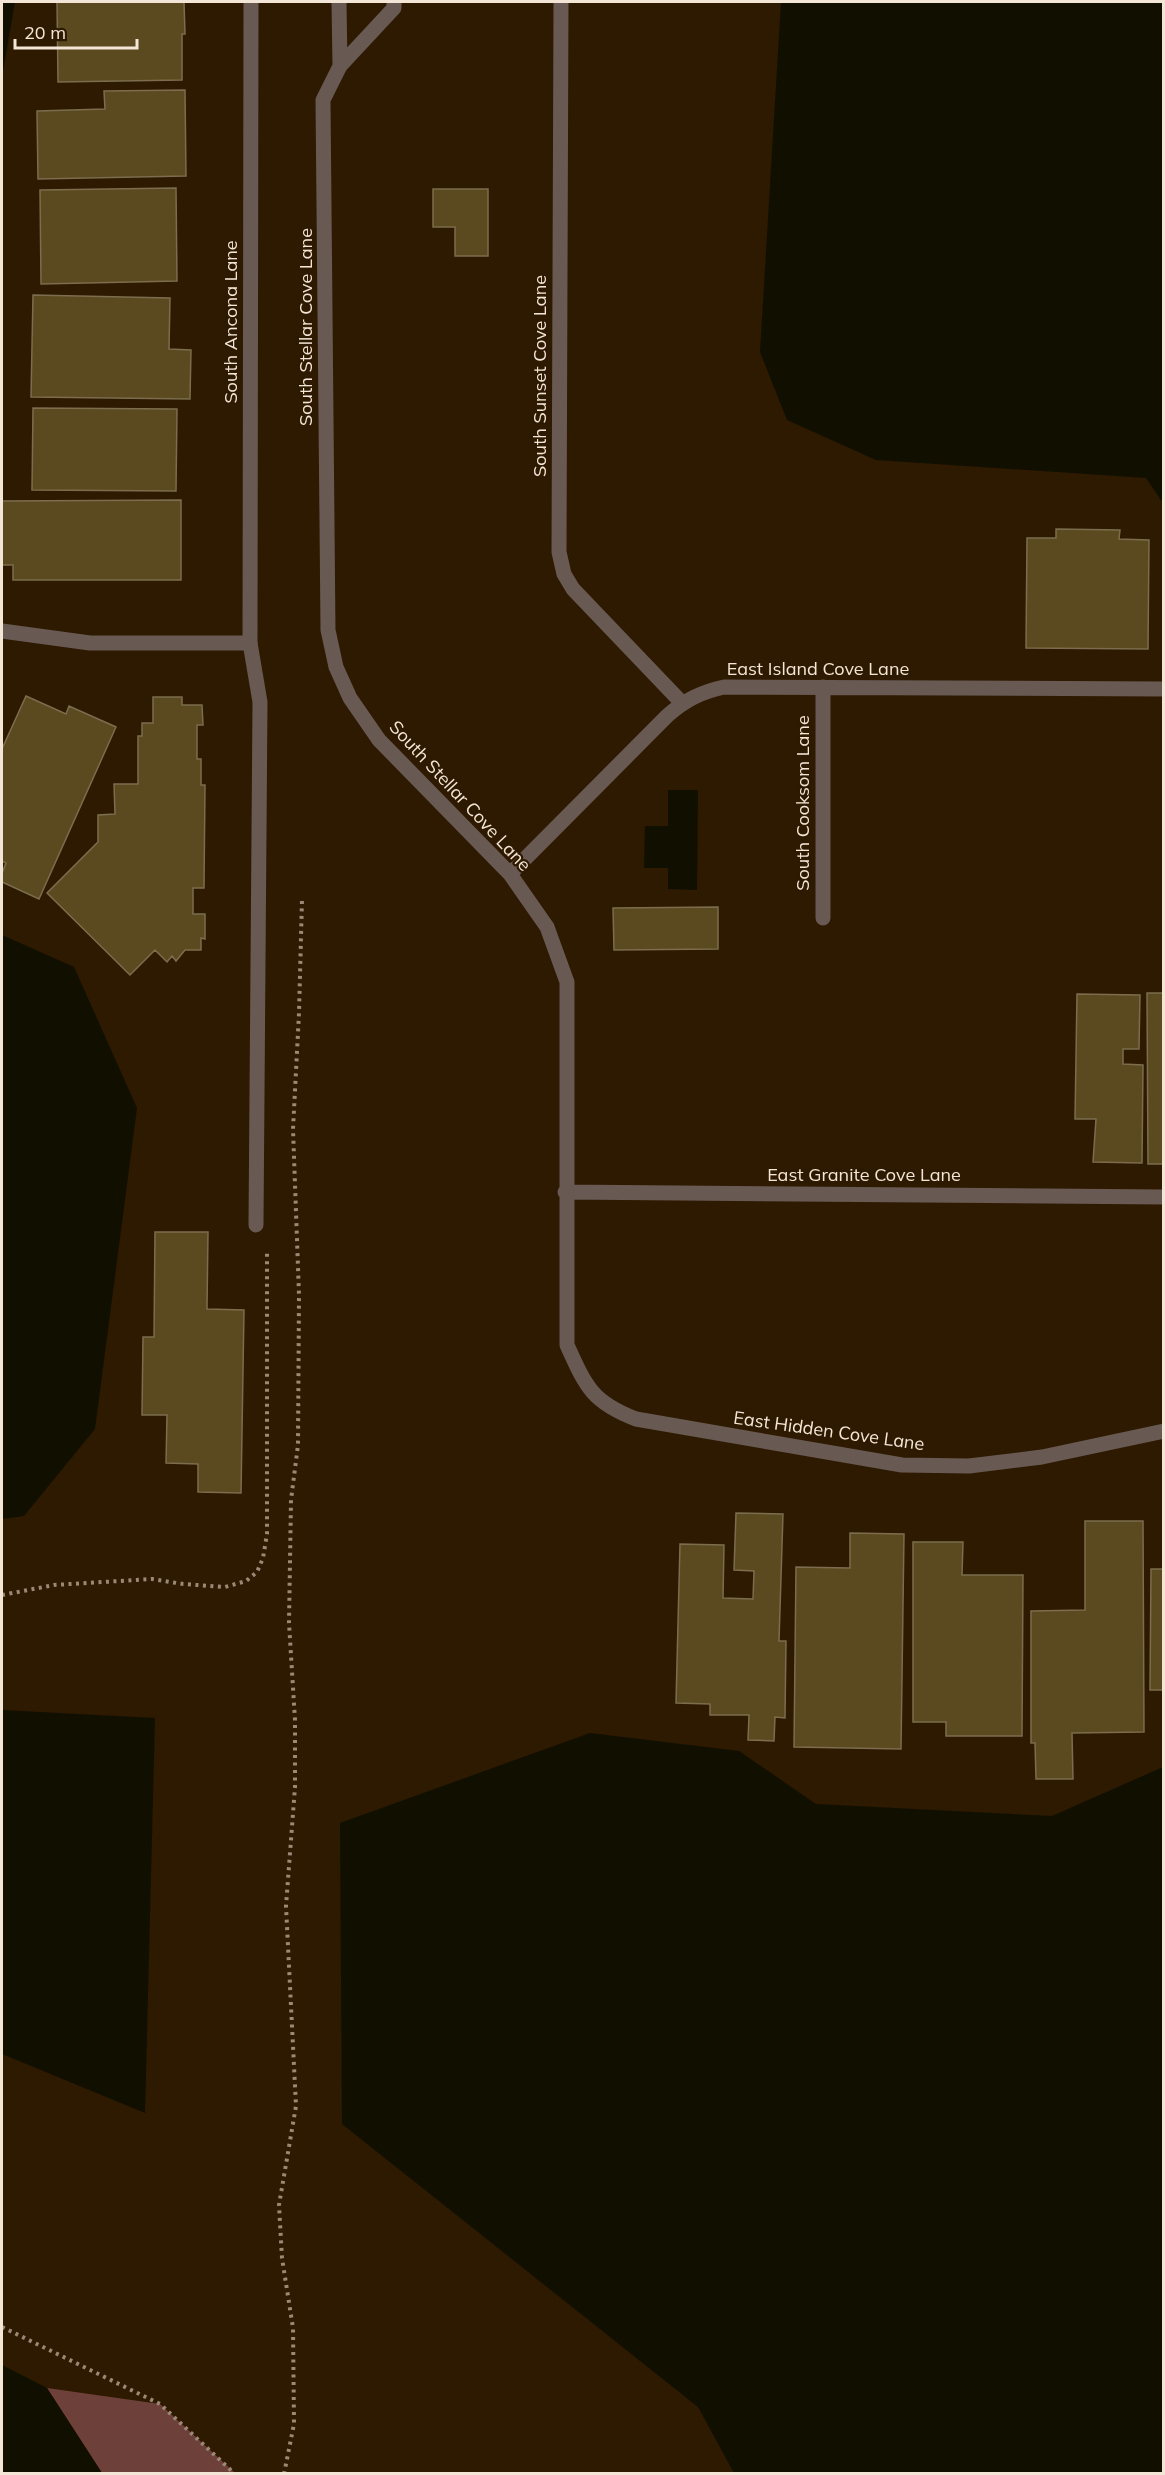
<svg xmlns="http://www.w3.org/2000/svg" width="1165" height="2475" viewBox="0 0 1165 2475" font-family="Mulish,sans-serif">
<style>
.forest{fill:#6d403a}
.water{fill:#111000}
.building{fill:#5b4a1f;stroke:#7b6d4d;stroke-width:1.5}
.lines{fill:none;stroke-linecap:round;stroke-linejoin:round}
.path{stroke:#9a8976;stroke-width:4;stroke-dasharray:3 4.5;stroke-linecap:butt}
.service{stroke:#685952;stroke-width:15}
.minor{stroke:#685952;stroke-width:15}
.labels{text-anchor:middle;stroke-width:4.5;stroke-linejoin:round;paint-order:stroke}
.street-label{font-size:18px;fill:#f4e6d7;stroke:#2e1901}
</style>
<rect width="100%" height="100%" fill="#2e1901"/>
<path class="forest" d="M47 2388 160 2404 235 2473H102Z"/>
<path class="water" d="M2 2H15L2 77Z
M781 2H1163V503L1146 478 876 460 787 420 760 352Z
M668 790H698L697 890 668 889V868H644L645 826H668Z
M2 935 74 967 137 1108 95 1429 24 1516 2 1519Z
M2 1710 155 1718 145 2113 2 2054Z
M590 1733 739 1751 816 1804 1052 1816 1163 1767V2473H734L698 2407 342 2124 340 1823Z
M2 2365 47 2388 102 2473H2Z"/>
<path class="building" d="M57 2H184L185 34H182V80L58 82Z
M185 90 186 176 38 179 37 111 105 109 104 91Z
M176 188 177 281 41 284 40 190Z
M433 189H488V256H455V227H433Z
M33 295 170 298 169 349 191 350 190 399 31 397Z
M33 408 177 409 176 491 32 490Z
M181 500V580H13V565H2V501Z
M1056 529 1120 530 1119 539 1149 540 1148 649 1026 648 1027 538H1056Z
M26 696 66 714 69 706 116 727 39 899 2 882V873L6 863 2 861V749Z
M153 697H182V705H202L203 725H197V759H201V785H205L204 888H193V914H205V939L201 938V950H185L176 961 172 956 167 962 155 950 130 975 47 893 98 842V815L115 814 114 784H138V736H142V723H153Z
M718 907V949L614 950 613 908Z
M1147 993H1164V1164H1148Z
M1077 994 1140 995 1139 1049H1123V1064L1143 1065 1142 1163 1093 1162 1096 1119H1075Z
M155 1232H208L207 1309 244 1310 241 1493 198 1492V1464L166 1463 167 1415H142L143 1337H154Z
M736 1513 783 1514 779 1641H786L785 1718 775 1717 774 1741 748 1740 749 1715H710V1704L676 1703 680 1544 724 1545 723 1598 753 1599 754 1571 734 1570Z
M1085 1521H1143L1144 1732 1072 1733 1073 1779H1036L1035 1743H1031V1611L1085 1610Z
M850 1533 904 1534 901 1749 794 1747 796 1567 850 1568Z
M913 1542H963L962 1575H1023L1022 1736H946V1722H913Z
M1151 1569H1164V1690H1150Z"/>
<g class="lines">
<path class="path" d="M2 1595 54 1585 152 1579 183 1584 225 1587 246 1581 257 1572 263 1558 267 1534V1251
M2 2327 160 2404 235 2474
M284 2474 294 2424 293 2328 282 2258 279 2205 296 2106 286 1906 295 1787V1720L289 1623 291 1500 298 1445 299 1295 293 1129 299 1013 302 899"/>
<path class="service" d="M250 643 260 702 256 1225"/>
<path class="minor" d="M339 2 340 66
M394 2V8L340 66 323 100 328 630 336 667 350 698 379 740 510 874 547 927 567 982V1345C586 1387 592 1402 636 1419L902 1465 969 1466 1042 1457 1164 1431
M561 2 559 552 564 574 573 589 682 703
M2 631 90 643H250L251 2
M823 687V918
M510 874 667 716C685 700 701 692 724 687L1164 689
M565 1192 1164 1197"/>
</g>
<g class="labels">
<g class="street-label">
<text transform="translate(231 322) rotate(-90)" y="6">South Ancona Lane</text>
<text transform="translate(306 327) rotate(-90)" y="6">South Stellar Cove Lane</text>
<text transform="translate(540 376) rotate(-90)" y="6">South Sunset Cove Lane</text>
<text x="818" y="675">East Island Cove Lane</text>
<text transform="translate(460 796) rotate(47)" y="6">South Stellar Cove Lane</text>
<text transform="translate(803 803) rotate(-90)" y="6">South Cooksom Lane</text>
<text x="864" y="1181">East Granite Cove Lane</text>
<text transform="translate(829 1431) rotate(8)" y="6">East Hidden Cove Lane</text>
</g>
</g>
<rect width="1165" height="2475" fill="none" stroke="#f4e6d7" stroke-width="6"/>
<path d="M15 39v9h122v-9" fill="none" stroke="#f4e6d7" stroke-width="3"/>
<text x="24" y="39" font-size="18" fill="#f4e6d7" stroke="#2e1901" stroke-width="4.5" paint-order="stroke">20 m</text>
</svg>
